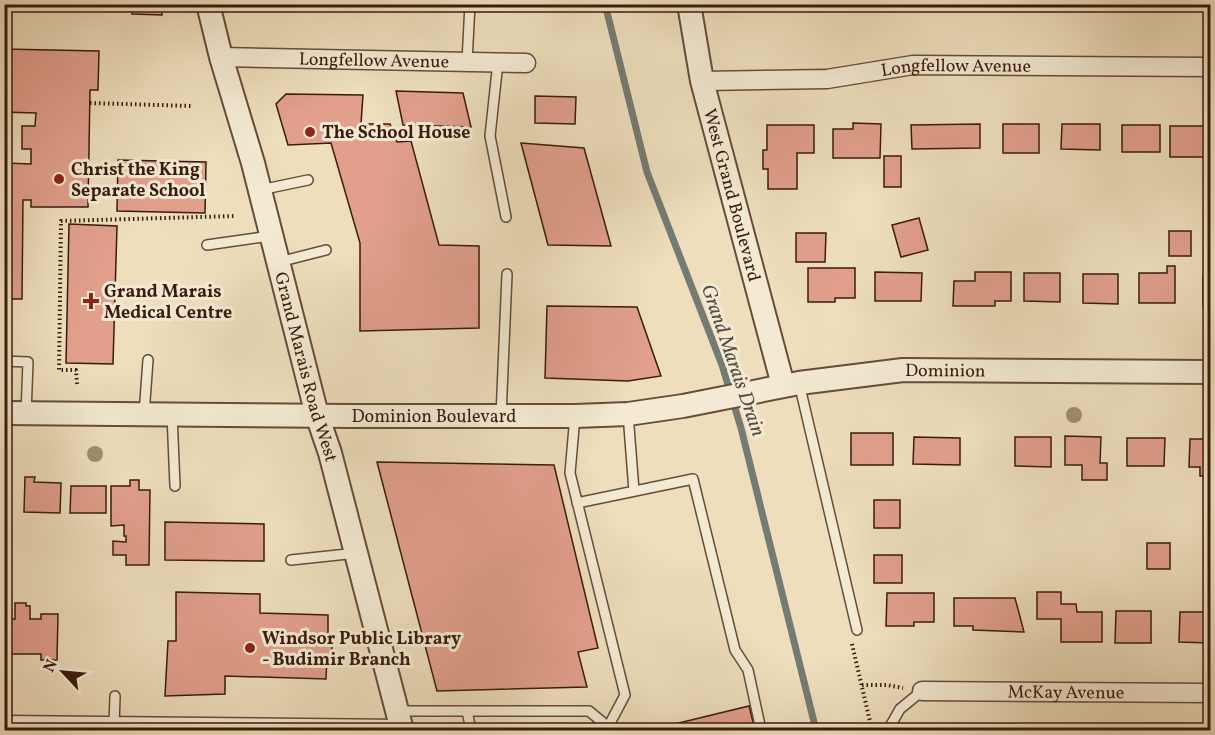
<svg xmlns="http://www.w3.org/2000/svg" width="1215" height="735" viewBox="0 0 1215 735" font-family="Vollkorn,serif">
<style>
.lines{fill:none;stroke-linecap:round;stroke-linejoin:round}
.stream{stroke:#747b74;stroke-width:7}
.building{fill:#e19f8c;stroke:#391b0f;stroke-width:1.5}
.service-casing{stroke:#664c3a;stroke-width:12}
.minor-casing{stroke:#664c3a;stroke-width:21}
.tertiary-casing{stroke:#664c3a;stroke-width:26}
.path{stroke:#391b0f;stroke-width:4;stroke-dasharray:1.5 3;stroke-linecap:butt}
.service{stroke:#f4ead3;stroke-width:9}
.minor{stroke:#f4ead3;stroke-width:18}
.tertiary{stroke:#f4ead3;stroke-width:22}
.tree{fill:#9f8e72}
.poi-dot{fill:#8f2418;stroke:#f4ead3;stroke-width:2}
.labels{text-anchor:middle;stroke-width:6;stroke-linejoin:round;paint-order:stroke}
.street-label{font-size:18px;fill:#391b0f;stroke:#f4ead3}
.poi-label{font-size:18px;font-weight:bold;fill:#391b0f;stroke:#f4ead3;text-anchor:start}
.water-label{font-size:20px;font-style:italic;fill:#564b42;stroke:#f4ead3}
</style>
<rect width="100%" height="100%" fill="#eedebc"/>
<filter id="stains"><feTurbulence type="fractalNoise" baseFrequency=".00333" numOctaves="4"/><feColorMatrix values="0 0 0 0 .2 0 0 0 0 .09 0 0 0 0 .02 0 0 0 .5 -.17"/></filter>
<radialGradient id="worn" r=".72"><stop offset=".6" stop-color="#630" stop-opacity="0"/><stop offset="1" stop-color="#630" stop-opacity=".3"/></radialGradient>
<g class="lines">
<path class="stream" d="M605 4 647 172 722 365 741 428 816 730"/>
</g>
<path class="building" d="M132 4H162V15L132 14Z
M4 49 99 51 98 90H90L88 207H31V200H23L22 299H4V163L31 164V149H22V126H35L36 113 4 112Z
M396 91 463 93 471 127 403 125Z
M286 94 363 95 361 124H390L397 142 411 141 439 245 479 246V328L360 331V243L331 143 288 145 276 104Z
M535 96 576 97 575 124 535 123Z
M853 123 881 124 880 158H833V129H853Z
M980 124V148L912 149 911 125Z
M1003 124H1039V153H1003Z
M1062 124H1100V150L1061 149Z
M767 125H814V153H797V189H768V169H763V150H767Z
M1122 125H1160V152H1122Z
M1170 126H1208V157H1170Z
M521 143 584 148 611 246 548 245Z
M884 156H901V187H884Z
M118 160 206 162 205 213 117 211Z
M919 218 928 250 901 257 892 225Z
M69 224 117 226 113 364 66 363Z
M1169 231H1191V256H1169Z
M796 233H826L825 262H796Z
M1167 266H1175V303H1139V273H1167Z
M808 268H855V298H835V302H808Z
M875 272 922 273 921 301H875Z
M975 272H1011V301H995V306H953L954 281H975Z
M1024 273H1060V302L1024 301Z
M1083 274H1118V304L1083 303Z
M1203 276H1210V306H1203Z
M547 306 637 307 661 376 628 381 545 378Z
M851 433H893V465H851Z
M1065 436 1101 437 1100 463H1107V480H1082V465H1065Z
M914 437 960 438V465L913 464Z
M1015 437H1051V467L1015 466Z
M1127 438H1165L1164 466H1127Z
M1190 439H1210V476H1200V467H1189Z
M377 462 554 465 598 648 578 652 587 687 437 691Z
M25 477H35L34 482 61 483 60 513 24 512Z
M130 480H139V490H150L149 565H126V555H113V541L126 542V536H124V525L111 526V486H130Z
M4 481H8V508L4 507Z
M71 486H106V513H70Z
M874 500H900V528H874Z
M165 522 264 524V561L165 560Z
M1147 543H1170V569H1147Z
M874 555H902V583H874Z
M176 592 260 594V613L328 615V634H332V656H327L326 679 225 676V694L165 696 168 641H176Z
M1037 592H1061V604H1076L1077 612H1102V642H1061V619H1037Z
M887 593H934V622H914V626H886Z
M954 598H1015L1024 632 973 630V626H954Z
M15 603H26V606H30V619H41V614H58L57 660H41V654H4V619H15Z
M1116 611H1151V643H1115Z
M1180 612H1210V643L1179 642Z
M749 706 755 730H650Z"/>
<g class="lines">
<g class="service-casing">
<path id="service" d="M467 62 470 4
M498 62 490 136 506 217
M260 190 308 180
M207 245 270 236
M279 262 326 250
M4 361 28 362 26 413
M799 383 857 630
M144 414 148 360
M172 414 175 486
M628 414 634 491
M501 416 507 274
M575 416 570 473 625 695 608 727
M577 503 693 479 735 650 748 670 761 730
M291 560 357 553
M397 711H589L612 730
M467 711 471 730
M114 726 115 696
M888 730 900 709 922 691"/>
</g>
<g class="minor-casing">
<g id="minor">
<path id="s1" d="M221 57 526 63"/>
<path id="s2" d="M702 81 827 79 913 65 1210 67"/>
<path id="s3" d="M922 691 1210 693"/>
<path d="M4 725 401 729"/>
</g>
</g>
<g class="tertiary-casing">
<g id="tertiary">
<path id="s4" d="M208 4 221 57 253 163 317 415 330 453 402 730"/>
<path id="s5" d="M689 4 702 81 783 385"/>
<path id="s6" d="M4 413 351 416H575L628 414 683 406 799 383 903 370 1210 372"/>
</g>
</g>
<path class="path" d="M90 103 192 106
M77 384 76 370H59L61 221 235 216
M852 644 872 730
M862 685H887L903 688"/>
<use href="#service" class="service"/>
<use href="#minor" class="minor"/>
<use href="#tertiary" class="tertiary"/>
</g>
<g class="tree">
<circle cx="1074" cy="415" r="8"/>
<circle cx="95" cy="454" r="8"/>
</g>
<g class="poi-dot">
<circle cx="310" cy="132" r="6"/>
<circle cx="59" cy="179" r="6"/>
<path d="M88 292h6v6h6v6h-6v6h-6v-6h-6v-6h6z"/>
<circle cx="250" cy="648" r="6"/>
</g>
<g class="labels">
<g class="street-label">
<text dy="6" stroke="none"><textPath href="#s1" startOffset="153">Longfellow Avenue</textPath></text>
<text dy="6" stroke="none"><textPath href="#s2" startOffset="255">Longfellow Avenue</textPath></text>
<text dy="6" stroke="none"><textPath href="#s5" startOffset="196">West Grand Boulevard</textPath></text>
<text dy="6" stroke="none"><textPath href="#s4" startOffset="376">Grand Marais Road West</textPath></text>
<text dy="6" stroke="none"><textPath href="#s6" startOffset="945">Dominion</textPath></text>
<text dy="6" stroke="none"><textPath href="#s6" startOffset="430">Dominion Boulevard</textPath></text>
<text dy="6" stroke="none"><textPath href="#s3" startOffset="144">McKay Avenue</textPath></text>
</g>
<g class="poi-label">
<text x="322" y="138">The School House</text>
<text x="71" y="175">Christ the King<tspan x="71" dy="21">Separate School</tspan></text>
<text x="104" y="297">Grand Marais<tspan x="104" dy="21">Medical Centre</tspan></text>
<text x="262" y="644">Windsor Public Library<tspan x="262" dy="21">- Budimir Branch</tspan></text>
</g>
<g class="water-label">
<text transform="translate(734 360) rotate(71)" y="7">Grand Marais Drain</text>
</g>
</g>
<rect width="1215" height="735" fill="none" stroke="#eedebc" stroke-width="24"/>
<rect x="6" y="6" width="1203" height="723" fill="none" stroke="#391b0f" stroke-width="3"/>
<rect x="12" y="12" width="1191" height="711" fill="none" stroke="#391b0f" stroke-width="1.5"/>
<g transform="translate(63 672) rotate(296)" stroke="#f4ead3" stroke-width="4.5" paint-order="stroke">
<path d="M0-4.5L10 22L0 15L-10 22Z" fill="#391b0f"/>
<text y="-9" font-size="16" font-weight="bold" text-anchor="middle" fill="#391b0f">N</text>
</g>
<rect width="100%" height="100%" filter="url(#stains)"/>
<rect width="100%" height="100%" fill="url(#worn)"/>
</svg>
